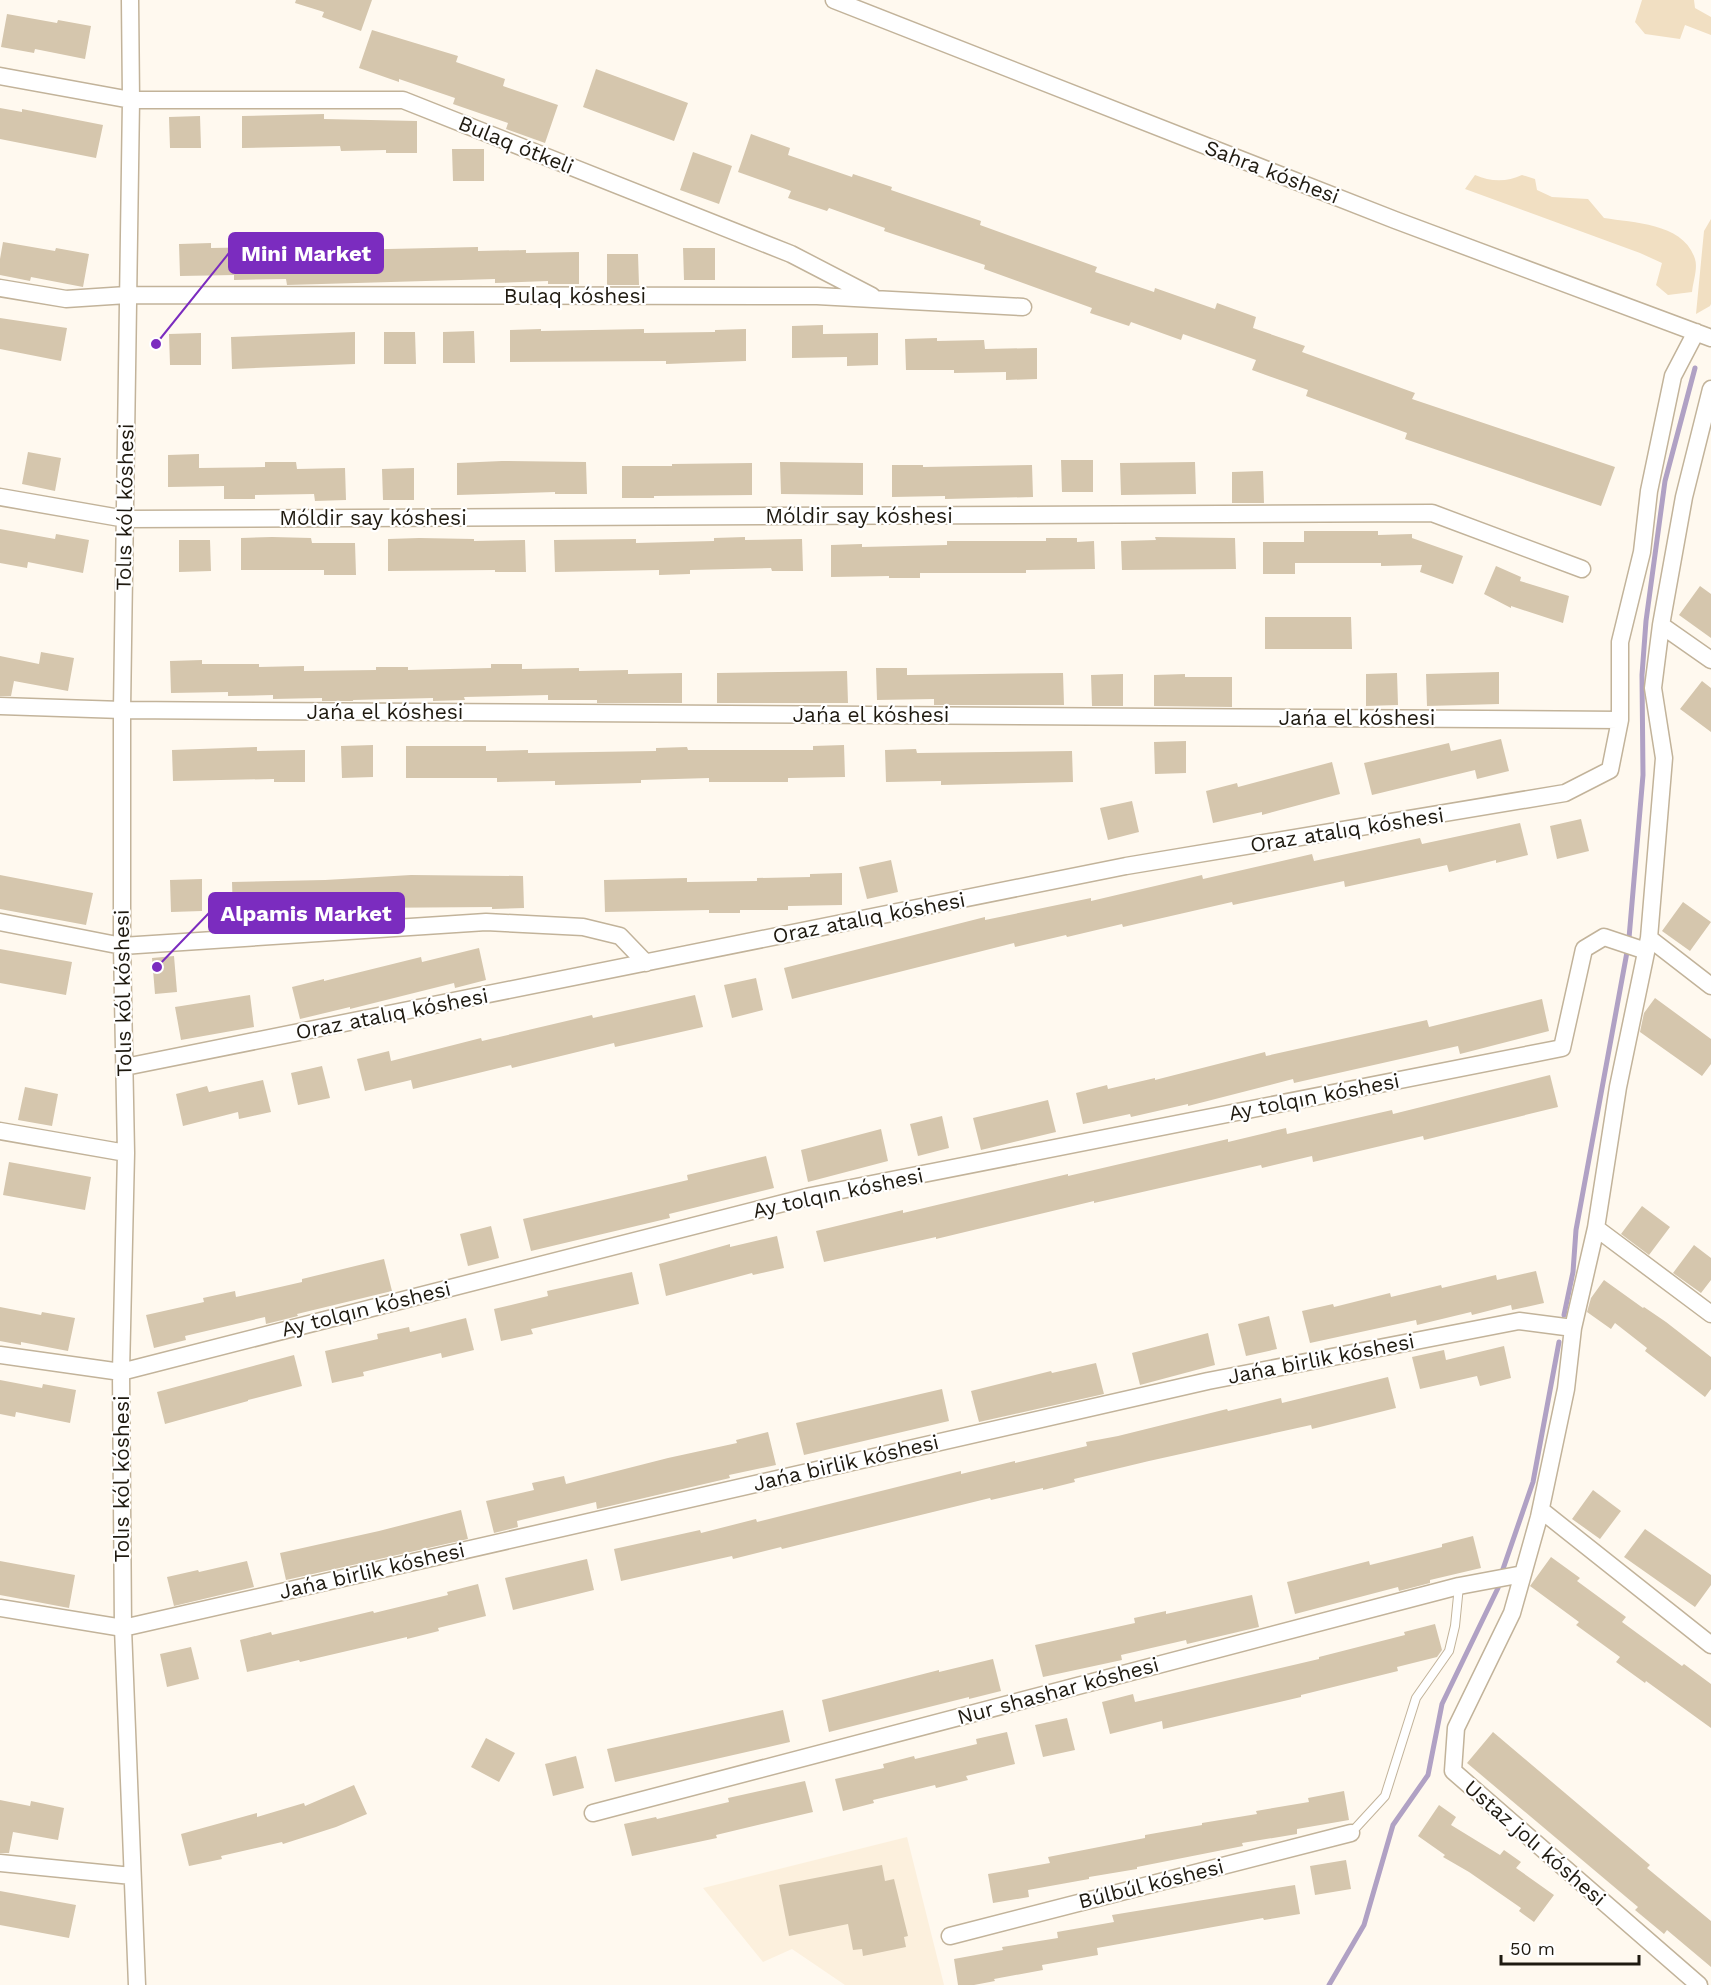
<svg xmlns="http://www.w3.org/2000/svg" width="1711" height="1985" viewBox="0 0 1711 1985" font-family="'Work Sans',sans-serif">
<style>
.built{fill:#fcf0dd}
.green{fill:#f1dfc2}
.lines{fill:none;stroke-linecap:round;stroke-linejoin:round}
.stream{stroke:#b0a1c4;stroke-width:5}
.building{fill:#d5c6ad}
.lane-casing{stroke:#c2b39a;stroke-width:10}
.street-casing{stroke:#c2b39a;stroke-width:19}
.lane{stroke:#fff;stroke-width:8}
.street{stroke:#fff;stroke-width:16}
.labels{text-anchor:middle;stroke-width:4.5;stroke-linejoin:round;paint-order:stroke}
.street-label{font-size:21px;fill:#1f1a10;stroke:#fff}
.leader{fill:none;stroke:#7b2cbf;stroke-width:2}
.callout-dot{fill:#7b2cbf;stroke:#fff;stroke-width:2}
.callout{fill:#7b2cbf;stroke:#7b2cbf;stroke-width:2}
.callout-label{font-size:22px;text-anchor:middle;font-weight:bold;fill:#fff}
</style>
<rect width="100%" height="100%" fill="#fff9ef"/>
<path class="built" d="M907 1837 944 1985H845L792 1949 763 1962 703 1888Z"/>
<path class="green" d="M1642 0H1694L1695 8 1711 17V35L1685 25 1680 39 1645 34 1635 22Z
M1475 175C1491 182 1507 182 1522 175L1535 179 1537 190 1552 197 1588 199 1604 218C1634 223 1684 223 1695 259 1698 268 1693 282 1692 292L1668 295 1656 285 1662 263 1640 253 1465 189Z
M1711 219V304L1710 306 1696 314 1704 231Z"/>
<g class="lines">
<path class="stream" d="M1629 938 1643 775 1642 675 1646 621 1665 481 1695 368
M1564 1315 1573 1272 1576 1230 1627 952
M1503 1569 1533 1482 1559 1342
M1329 1985 1364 1925 1393 1825 1428 1775 1442 1704 1498 1588"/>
</g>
<path class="building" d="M296 0H372L361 31 322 17 324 12 295 3Z
M7 14 57 23 58 20 91 26 85 59 35 49 34 53 1 47Z
M372 30 458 56 456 62 505 79 503 86 558 105 545 143 506 129 508 123 453 104 455 98 399 79V82L359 68Z
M596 69 688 103 674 141 583 107Z
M0 108 22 112V109L103 125 96 158 0 139Z
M324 114V119L417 121V153H386V150L341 151 340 146 242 148V116Z
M200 116 201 148H170L169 117Z
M751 134 790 148 788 155 852 177 853 174 892 187 891 190 981 221 980 225 1097 267 1095 272 1154 292 1155 288 1215 309 1217 303 1256 317 1253 328 1305 346 1302 352 1415 393 1412 399 1615 467 1601 506 1405 439 1407 433 1306 396 1308 390 1252 370 1256 360 1183 334 1181 340 1131 322 1129 326 1090 313 1092 308 984 269 985 265 884 231 885 228 829 208 827 211 788 198 791 191 738 172Z
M452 149H484V181H453Z
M693 152 732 166 719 204 680 190Z
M3 242 55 251 56 248 89 254 83 287 31 277 30 281 0 275V259Z
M211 243V248L265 247 266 255 343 253V250L478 247V251L526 250V253L579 252V284H548V281L495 283V279L287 285 286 279 234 280V275L180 276 179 244Z
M683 248H715V280H684Z
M607 254H638L639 285H607Z
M0 318 67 328 61 361 0 349Z
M823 325V334L878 333V365L847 366V357L792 358V326Z
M541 329V331L644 329V333L715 332V330L746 329V361L666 364V361L510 362V330Z
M474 331 475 363H443V332Z
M355 332V364L232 369 231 337Z
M384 332H415L416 364H384Z
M201 333V365H170L169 334Z
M937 338V341L984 340 985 349 1037 348V379L1006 380V372L954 373V370H906L905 339Z
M28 452 61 458 55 491 22 484Z
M199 454V468L265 467V462H296L297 469 345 468 346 500 315 501 314 494 255 495V499H224V486L168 487V455Z
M1061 460H1093V492H1062Z
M502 461 586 462 587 494H555V492L457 495V463Z
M780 462 863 463V495L781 494Z
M1195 462 1196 494 1121 495 1120 463Z
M752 463V495L654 496V498H622V466H672V464Z
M892 465H923V467L1032 465 1033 497 945 499V496L892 497Z
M414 468V500H383L382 469Z
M1263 471 1264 503H1232V472Z
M0 529 55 539 56 534 89 540 83 573 28 562 27 568 0 563Z
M1304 531H1378V535L1412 534V538L1463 556 1453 584 1420 572 1422 565 1381 566V563H1295V574H1263V542H1304Z
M272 537 311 538 312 543H355L356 575H324V570H241V538Z
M745 537V540L802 539 803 571H772L771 568 690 570V574L659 575V570L555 572 554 540 636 539V543L714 541V538Z
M1155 537 1235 538 1236 569 1122 570 1121 541 1156 540Z
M419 538 474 539V541L525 540 526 572H495V570L388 571V539Z
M1046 538H1077V542L1094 541 1095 569 1026 570V573H920V578H889V576L831 577V545L862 544V547L947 545V541H1046Z
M179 540H210L211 571 179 572Z
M1496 566 1521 577 1520 581 1569 596 1563 623 1511 606V608L1484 594Z
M1700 586 1711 594V638L1679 615Z
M1265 617H1351L1352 649H1265Z
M41 652 74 658 68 691 14 681 11 696H0V656L39 664Z
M202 660V664H259V667L304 666V671L376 670V667H408V670L491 668V664H522V669L579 668V671L628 670V674L682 673V703H597V700H548V695L464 697 465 700 433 701V698L353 700V701H322V698L273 699V695L228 696V692L171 693 170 661Z
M876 668H907V675L1063 673 1064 705H934V699L877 700Z
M847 671 848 703H717V673Z
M1499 672V704L1427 706 1426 674Z
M1397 673 1398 705 1366 706V674Z
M1123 674V706H1092L1091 675Z
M1185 674V677H1232V707L1154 706V675Z
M1702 681 1711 688V732L1680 709Z
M1501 739 1509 771 1477 779 1475 770 1372 795 1364 763 1449 743 1451 751Z
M1186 741V773L1155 774 1154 742Z
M373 745V777L342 778 341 746Z
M844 745 845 777 788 778V782H709V778L641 780V783L555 785V781L497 782V778H406V746H486V751L528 750V753L656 751V748L687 747 688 750H813V746Z
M257 747V751L305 750V782H274V779L173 781 172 750Z
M916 749 917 753 1072 751 1073 782 941 785V781L886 782 885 750Z
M1332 762 1340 794 1262 815V812L1213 823 1206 791 1237 783 1238 787Z
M1132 801 1139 832 1108 840 1100 808Z
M1581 819 1589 851 1557 859 1550 826Z
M1520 823 1528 855 1496 863V860L1449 872 1447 865 1345 887 1344 881 1233 905 1232 902 1123 927 1122 924 1067 937 1066 935 1015 947 1014 943 792 999 784 968 985 917V920L1091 898V901L1202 875 1203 879 1312 854 1314 861 1420 838 1422 844Z
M891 860 898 892 867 899 859 867Z
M842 873V905L788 906V910H740V913H709V910L605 912 604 880 687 878V882L757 881V878L810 877V874Z
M0 875 93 893 86 925 0 909Z
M411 875 523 876 524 908 492 909V907L357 908V911L233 914 232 882 325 880Z
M202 879V911L171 912 170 880Z
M1683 902 1711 922 1690 951 1662 931Z
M479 948 486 980 455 988 454 983 350 1009V1007L300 1019 292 987 324 979V981L421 957 422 962Z
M0 949 72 962 66 995 0 983Z
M174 956 177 992 155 994 152 958Z
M756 978 763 1010 732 1018 724 985Z
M250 995 254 1027 181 1040 175 1007Z
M695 995 703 1027 615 1047 614 1043 512 1068 511 1065 413 1089 411 1080 365 1091 357 1059 389 1051 391 1061 481 1038 482 1041 592 1015 593 1018Z
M1655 998 1711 1039V1064L1702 1076 1640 1032 1644 1013Z
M1542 999 1549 1031 1460 1054 1458 1046 1294 1083 1293 1079 1188 1106V1104L1131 1117 1130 1114 1083 1124 1076 1093 1107 1085 1108 1089 1155 1078V1080L1265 1052 1266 1056 1427 1020 1429 1027Z
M322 1066 330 1098 298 1105 291 1073Z
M1550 1075 1558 1107 1424 1140 1423 1136 1313 1162 1312 1156 1262 1168 1261 1165 1094 1203V1201L936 1239V1237L824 1262 816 1231 903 1210V1213L1068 1174V1176L1228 1139V1142L1286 1128 1287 1134 1392 1110 1393 1114Z
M263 1080 271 1112 239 1119 238 1112 183 1126 176 1094 207 1086 209 1092Z
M25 1087 58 1094 52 1126 18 1120Z
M1048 1100 1056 1132 981 1150 973 1118Z
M942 1116 949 1148 918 1156 910 1124Z
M881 1129 888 1161 808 1182 801 1150Z
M766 1156 774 1188 669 1214 670 1218 531 1251 523 1219 688 1180 687 1175Z
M9 1162 91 1177 85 1210 3 1195Z
M1642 1206 1670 1227 1649 1255 1621 1234Z
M491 1226 499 1258 468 1266 460 1234Z
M777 1236 784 1268 753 1275 752 1273 666 1296 659 1264 730 1244V1247Z
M1694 1245 1711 1258V1280L1701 1293 1673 1273Z
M384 1259 392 1291 297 1314 298 1316 266 1324 265 1317 185 1336 186 1340 154 1348 146 1315 204 1302 203 1298 235 1291 236 1297 302 1282V1279Z
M1536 1271 1544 1303 1512 1310 1511 1305 1472 1315 1471 1312 1417 1325 1416 1320 1310 1343 1302 1311 1333 1304 1334 1307 1390 1293 1391 1297 1441 1285 1442 1288 1496 1275 1497 1280Z
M632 1272 639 1304 531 1329 533 1334 501 1341 494 1309 548 1296 547 1291Z
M1604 1280 1643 1308 1644 1307 1666 1322 1711 1357V1389L1705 1397 1645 1351 1647 1348 1615 1323 1611 1329 1587 1312 1591 1298Z
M0 1307 41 1315 42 1312 75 1318 68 1351 21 1342V1345L0 1341Z
M1269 1316 1277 1349 1246 1356 1238 1324Z
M466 1318 474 1350 442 1358 441 1353 363 1372 364 1376 332 1383 325 1351 378 1339 377 1334 409 1327 410 1332Z
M1208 1333 1215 1365 1140 1385 1132 1353Z
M1504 1346 1511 1378 1480 1386 1477 1376 1420 1389 1412 1357 1444 1350 1446 1360Z
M294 1355 302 1386 248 1400V1401L165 1424 157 1392Z
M1096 1363 1104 1394 979 1422 971 1391 1051 1371 1052 1373Z
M1388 1377 1396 1408 1312 1429 1311 1425 1149 1461 1074 1479 1075 1482 1043 1490V1488L991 1500 990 1498 782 1549 781 1547 733 1559 732 1556 621 1581 614 1549 700 1530 701 1533 756 1519 757 1522 961 1471V1474L1015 1461V1463L1087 1446 1086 1442 1118 1436 1227 1409 1228 1411 1281 1398 1282 1403Z
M0 1380 42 1388 43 1384 76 1390 70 1423 16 1412 15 1417 0 1414Z
M942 1389 949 1421 804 1455 796 1423Z
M768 1432 776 1465 729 1475 730 1478 597 1509 596 1502 517 1521 518 1527 494 1533 486 1501 534 1490 532 1483 564 1476 566 1484 668 1458 737 1443 736 1440Z
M1593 1490 1621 1511 1600 1539 1572 1519Z
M461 1510 468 1539 286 1580 280 1553 379 1531Z
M1645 1529 1711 1575V1585L1695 1607 1624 1557Z
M1473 1536 1481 1568 1430 1580V1583L1399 1591 1398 1587 1295 1614 1287 1582 1369 1561 1370 1565 1442 1547V1544Z
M1551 1557 1580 1578 1577 1581 1626 1617 1622 1622 1682 1666 1684 1664 1711 1684V1728L1646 1681 1645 1683 1616 1662 1620 1657 1576 1625 1579 1622 1530 1586Z
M587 1559 594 1590 513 1610 505 1578Z
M0 1561 75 1575 69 1608 0 1595Z
M247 1561 254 1587 174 1606 167 1577 198 1570 199 1572Z
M478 1584 486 1616 438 1628 439 1631 407 1639V1637L300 1662 299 1660 247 1672 240 1640 271 1632 272 1635 373 1611 374 1613 448 1595 447 1592Z
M1252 1595 1259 1627 1187 1644 1186 1640 1121 1655 1122 1660 1043 1677 1035 1645 1135 1623 1134 1618 1166 1611V1614Z
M1435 1624 1442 1650 1437 1657 1397 1667 1398 1671 1301 1695V1697L1163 1729 1162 1721 1110 1734 1102 1702 1133 1694 1135 1702 1187 1690 1319 1659V1657L1405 1635 1404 1632Z
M191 1647 199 1679 167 1687 160 1654Z
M993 1659 1001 1691 969 1699V1697L829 1732 822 1700 939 1670V1672Z
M783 1710 790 1742 615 1782 607 1749Z
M1067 1718 1075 1750 1043 1757 1035 1725Z
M1007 1732 1015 1764 966 1776 968 1780 936 1788 935 1785 873 1800 874 1803 843 1811 835 1779 884 1768 883 1764 914 1756 915 1759 977 1744 976 1739Z
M1493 1732 1650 1865 1647 1868 1711 1921V1967L1667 1930 1664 1934 1635 1910 1638 1907 1467 1763Z
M486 1738 515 1753 499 1782 471 1767Z
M576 1756 584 1788 553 1796 545 1764Z
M805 1781 813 1812 716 1835 717 1838 632 1856 624 1824 656 1817 657 1819 729 1802 728 1798Z
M354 1785 367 1814 336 1827 283 1844 282 1842 221 1856 222 1859 189 1866 181 1834 257 1813V1817L304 1803 305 1806Z
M1344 1791 1349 1820 1297 1829V1834L1242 1843 1243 1846 1137 1867V1869L1089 1877V1879L1028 1890 1029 1897 993 1903 988 1874 1050 1863 1048 1857 1145 1838V1835L1202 1825V1823L1257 1814 1256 1811 1309 1802 1308 1798Z
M0 1800 30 1806 31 1801 64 1808 58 1840 13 1832 9 1853H0Z
M1439 1805 1456 1817 1451 1825 1500 1855 1504 1850 1521 1862 1516 1868 1554 1895 1534 1922 1519 1911 1521 1908 1469 1872 1443 1857 1445 1855 1418 1836Z
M1346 1860 1351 1889 1315 1895 1310 1866Z
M882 1865 885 1881 894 1879 908 1936 904 1937 906 1947 863 1956 862 1949 853 1950 848 1924 789 1936 779 1885Z
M1295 1885 1300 1914 1264 1920 1263 1918 1097 1948 1098 1955 1042 1965 1043 1970 994 1979 995 1981 974 1985H958L954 1959 1003 1950 1002 1947 1058 1938 1057 1932 1114 1922 1112 1915Z
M0 1891 76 1905 69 1938 0 1925Z"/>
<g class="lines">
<g class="lane-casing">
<path id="lane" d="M1351 1833 1385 1796 1416 1698 1449 1651 1455 1626 1459 1586"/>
</g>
<g class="street-casing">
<path id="street" d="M130 0 131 100 122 710V946L126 1153 121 1372 123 1628 137 1985
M834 0 1395 220 1711 338
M0 76 131 100H403L791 254 872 296
M0 288 66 299 127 295 817 296 1023 307
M0 497 126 519 1432 513 1582 569
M1661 625 1711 660
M0 706 122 710 1620 720
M0 922 122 946 486 922 583 927 620 936 646 963
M1649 938 1711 986
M125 1067 1126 866 1565 793 1610 770 1620 720V642L1642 552 1649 491 1673 376 1696 332
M0 1131 126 1153
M1596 1228 1711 1314
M0 1355 121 1372 811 1196 1562 1048 1584 949 1604 937 1646 951
M1541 1510 1711 1645
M0 1608 123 1628 1208 1381 1519 1321 1573 1328
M593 1813 1459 1586 1523 1574
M0 1863 132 1876
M950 1936 1351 1833
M1699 1985 1453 1771 1456 1728 1512 1613 1539 1517 1566 1389 1573 1328 1596 1228 1618 1087 1649 938 1664 758 1653 688 1661 625 1684 497 1711 389"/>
</g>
<use href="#lane" class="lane"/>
<use href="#street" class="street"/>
</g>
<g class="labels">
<g class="street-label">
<text transform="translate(516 145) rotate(22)" y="7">Bulaq ótkeli</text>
<text transform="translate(1272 172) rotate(21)" y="7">Sahra kóshesi</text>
<text x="575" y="303">Bulaq kóshesi</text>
<text transform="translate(125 507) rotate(-89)" y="7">Tolıs kól kóshesi</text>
<text x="859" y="523">Móldir say kóshesi</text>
<text x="373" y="525">Móldir say kóshesi</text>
<text x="385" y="719">Jańa el kóshesi</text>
<text x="871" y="722">Jańa el kóshesi</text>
<text x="1357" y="725">Jańa el kóshesi</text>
<text transform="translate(1347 830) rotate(-9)" y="7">Oraz atalıq kóshesi</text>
<text transform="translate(869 918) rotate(-11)" y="7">Oraz atalıq kóshesi</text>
<text transform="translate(123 993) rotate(-91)" y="7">Tolıs kól kóshesi</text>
<text transform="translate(392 1014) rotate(-11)" y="7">Oraz atalıq kóshesi</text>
<text transform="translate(1314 1097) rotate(-11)" y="7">Ay tolqın kóshesi</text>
<text transform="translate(838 1193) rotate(-12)" y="7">Ay tolqın kóshesi</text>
<text transform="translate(366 1309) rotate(-14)" y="7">Ay tolqın kóshesi</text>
<text transform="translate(1321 1359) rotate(-11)" y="7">Jańa birlik kóshesi</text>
<text transform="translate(846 1463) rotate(-13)" y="7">Jańa birlik kóshesi</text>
<text transform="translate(122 1479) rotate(-90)" y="7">Tolıs kól kóshesi</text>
<text transform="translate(372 1571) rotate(-13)" y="7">Jańa birlik kóshesi</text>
<text transform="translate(1058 1691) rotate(-15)" y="7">Nur shashar kóshesi</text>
<text transform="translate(1535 1843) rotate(41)" y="7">Ustaz jolı kóshesi</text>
<text transform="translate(1151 1884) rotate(-14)" y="7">Búlbúl kóshesi</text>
</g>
</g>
<path class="leader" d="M156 344L229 253M157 967L209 913"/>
<g class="callout-dot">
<circle cx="156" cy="344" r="6"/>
<circle cx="157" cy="967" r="6"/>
</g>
<g class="callout">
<rect x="229" y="233" width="154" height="40" rx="6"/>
<rect x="209" y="893" width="195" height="40" rx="6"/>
</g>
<g class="callout-label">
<text x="306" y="261">Mini Market</text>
<text x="306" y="921">Alpamis Market</text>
</g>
<path d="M1501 1955v9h138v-9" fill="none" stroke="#1f1a10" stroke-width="3"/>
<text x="1510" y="1955" font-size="18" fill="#1f1a10" stroke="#ffffff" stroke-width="4.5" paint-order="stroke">50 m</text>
</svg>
